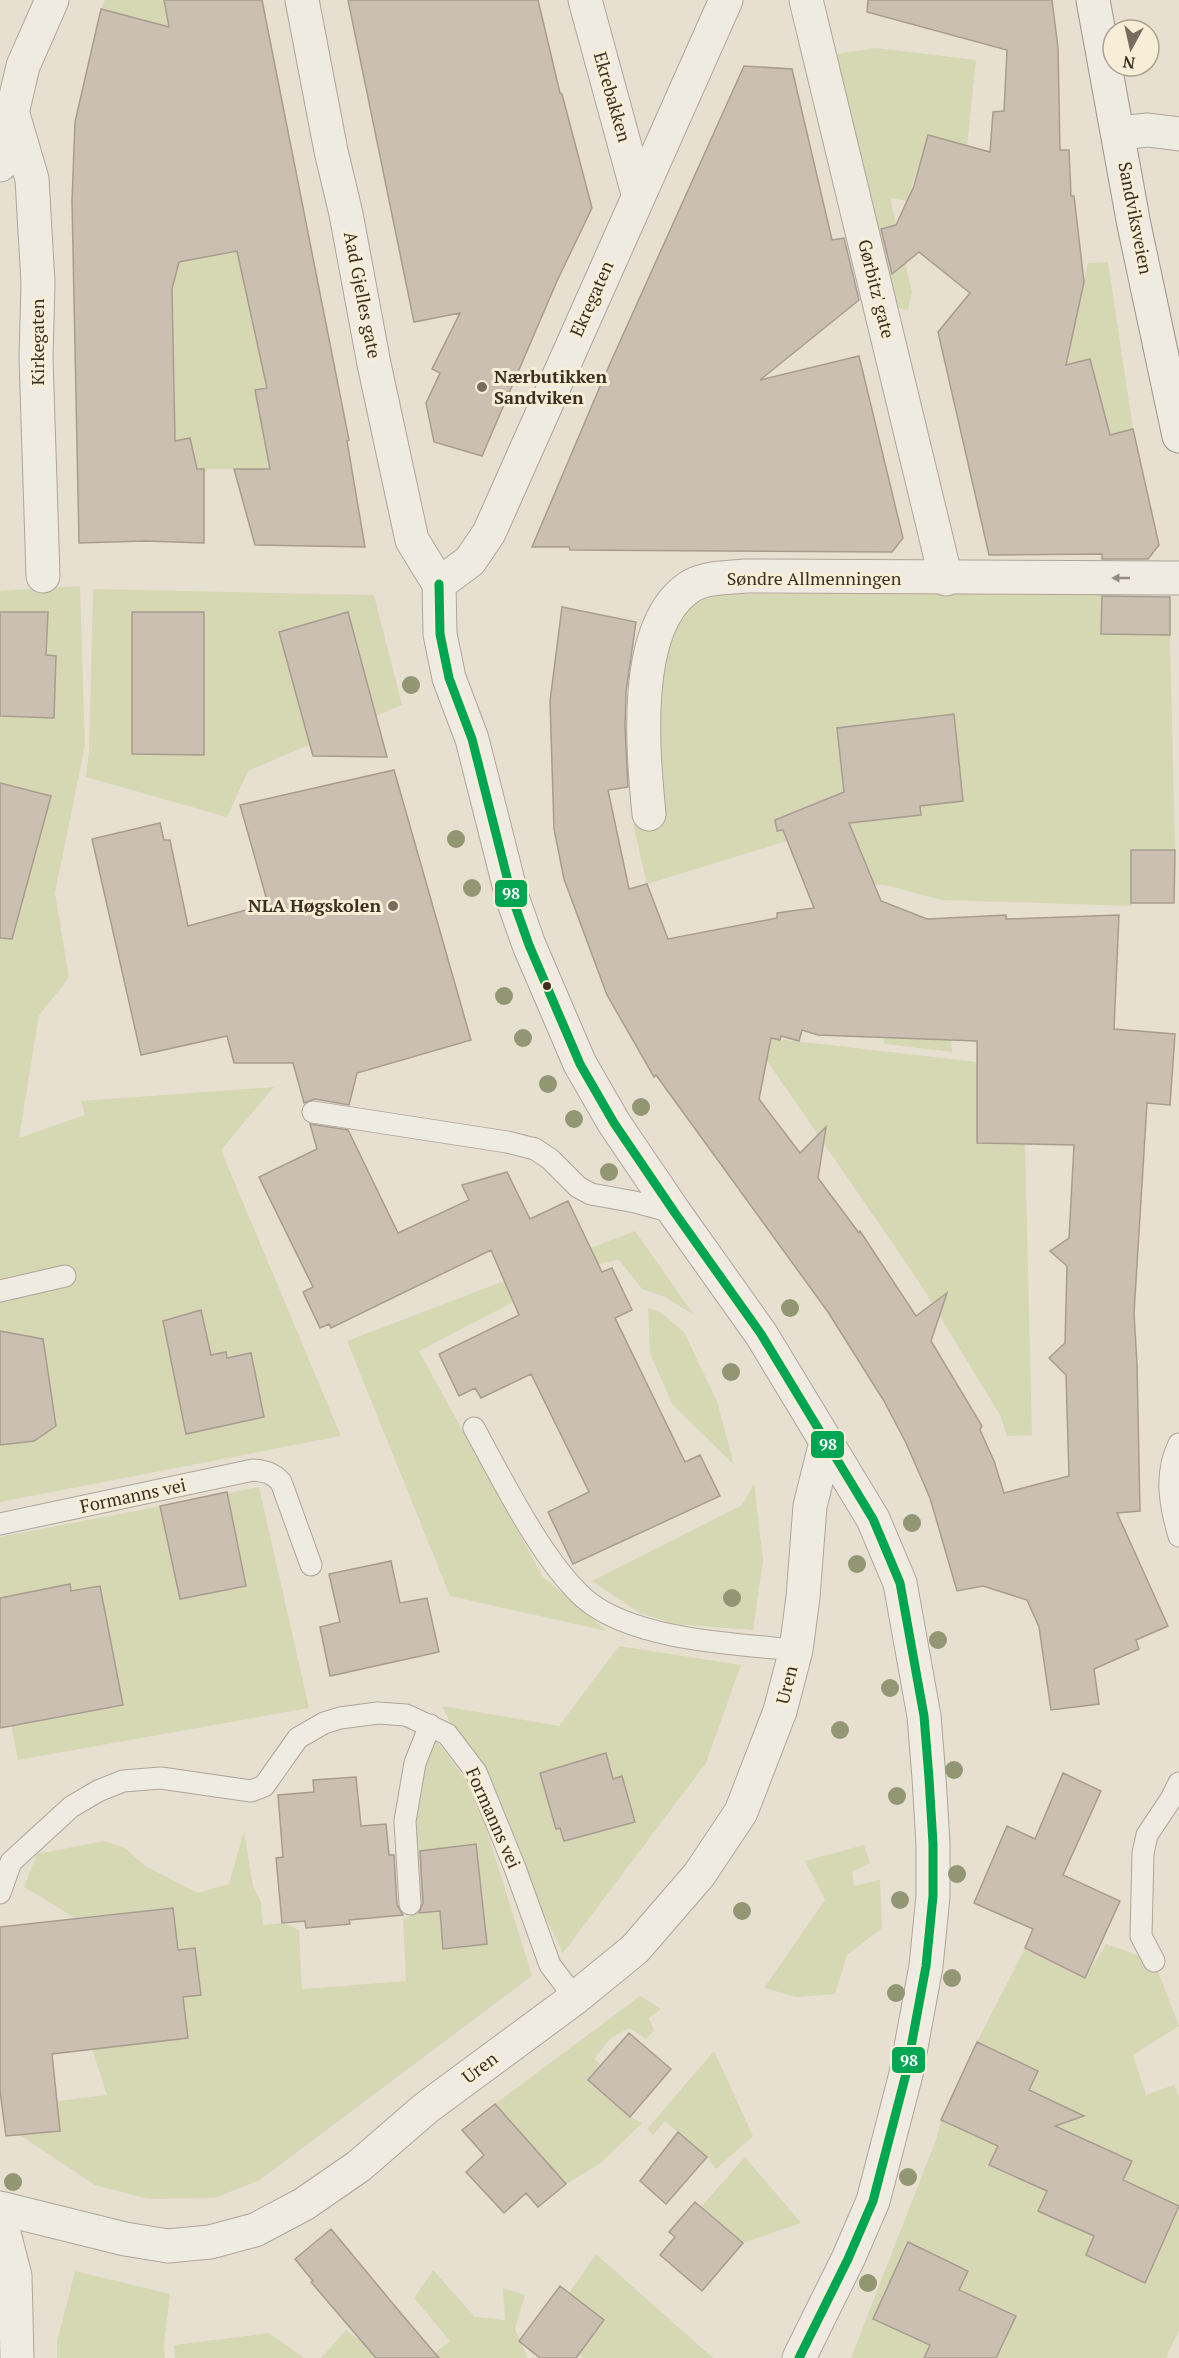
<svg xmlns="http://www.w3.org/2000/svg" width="1179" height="2358" viewBox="0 0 1179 2358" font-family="'PT Serif',serif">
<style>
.green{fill:#d6d7b3}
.building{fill:#cbbfb2;stroke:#a89c90;stroke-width:1.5;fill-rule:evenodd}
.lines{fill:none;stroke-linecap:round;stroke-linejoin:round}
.lane-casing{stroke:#ada599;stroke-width:23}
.street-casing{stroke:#ada599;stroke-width:35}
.secondary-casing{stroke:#9c958a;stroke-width:35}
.lane{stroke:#efebe3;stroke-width:21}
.street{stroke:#efebe3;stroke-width:33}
.secondary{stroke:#efebe3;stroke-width:33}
.bus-1-casing{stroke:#f7eed8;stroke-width:14}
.bus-1{stroke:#00a651;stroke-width:9}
.tree{fill:#929673}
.oneway{fill:#968c82}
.poi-dot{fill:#786c5e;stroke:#f7eed8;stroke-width:2}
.bus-dot{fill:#3d2e20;stroke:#f7eed8;stroke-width:2}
.labels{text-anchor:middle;stroke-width:6;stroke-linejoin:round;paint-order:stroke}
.street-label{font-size:18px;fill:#3d2e20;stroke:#f7eed8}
.poi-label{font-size:18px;font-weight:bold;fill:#3d2e20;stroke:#f7eed8;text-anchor:start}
.line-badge{stroke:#f7eed8;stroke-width:2}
.badge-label{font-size:16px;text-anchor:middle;font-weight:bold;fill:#fff}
</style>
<rect width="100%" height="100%" fill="#e7e0d1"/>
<path class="green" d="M105 0H164L245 249 278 386 255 391 261 423 284 418 289 494 256 469H207L206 472H135L144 403 175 402 174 364H142L143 330 174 329 172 291H141L151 60 142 20 101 9Z
M876 48 976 60 967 146 928 135 907 201 890 198 912 292 908 310 888 307 837 54Z
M1108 262 1133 429 1109 435 1090 359 1044 370 1021 310 1076 321 1088 263Z
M80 586 85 745 55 893 69 978 39 1015 19 1138 85 1115 81 1101 274 1087 221 1150 341 1436 0 1502V591Z
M93 589 374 595 402 705 248 771 227 817 86 777 89 751Z
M1102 593 1101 634 1170 635 1175 850 1131 851 1132 906 941 900 885 885 854 884 866 864 837 794 778 818 787 841 647 884 633 824 663 816C662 781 655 648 672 624 688 602 701 600 726 594Z
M887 992 948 993 952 1052 884 1044Z
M750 1036 977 1062V1143L1025 1144 1032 1435 1007 1436 1000 1415 917 1279Z
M635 1231 694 1315 663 1296 642 1289 619 1260 599 1264 592 1261 419 1351 543 1577 607 1631 450 1596 347 1341Z
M648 1308 660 1312 684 1332 717 1401 734 1465 672 1404 650 1353Z
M754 1483 763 1560 753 1630 674 1624 640 1613 592 1581 742 1505Z
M259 1487 309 1708 18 1760 0 1667V1537Z
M619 1646 741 1665 706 1763 563 1953 442 1706 559 1726Z
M434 1738 475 1792 532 1976 260 2180 215 2198 149 2199 95 2185 20 2135 60 2131 57 2101 107 2095 92 2049 77 1919 24 1887 37 1854 104 1841 125 1848 145 1866 198 1893 229 1884 244 1831 253 1886 261 1902 263 1925 283 1923 299 1930 302 1989 406 1981 403 1919 417 1913 414 1838 424 1754Z
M864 1845 870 1863 852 1872 854 1886 880 1880 882 1928 847 1955 835 1994 797 1997 764 1988 825 1900 805 1861Z
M1106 1944 1154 1961 1179 2026 1133 2055 1146 2095 1174 2085 1179 2097V2330L1166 2358H851L937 2137 941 2120 977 2042 1025 1948 1085 1978Z
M640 1996 661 2009 649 2018 654 2030 646 2039 629 2028 611 2038 594 2059 601 2065 588 2080 630 2117 642 2123 601 2163 566 2184 495 2104Z
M714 2051 753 2136 716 2169 707 2157 665 2121 653 2135 647 2129Z
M745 2157 801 2223 743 2243 701 2207Z
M596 2254 713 2358H584L579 2354 604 2320 569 2293Z
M433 2270 475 2317 505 2320 503 2288 525 2295 515 2329 528 2358H439L435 2353 450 2341 414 2298Z
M75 2271 170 2294 164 2343 165 2358H57V2342Z
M346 2330 362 2342 376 2358H321Z
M269 2333 304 2358H175L174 2345Z"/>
<path class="building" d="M164 0H262L349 440 347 441 365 547 255 545 234 469H270L255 390 267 388 237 251 179 262 172 289 175 441 190 438 197 469H204V543L145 541 79 543 72 201 75 122 101 9 169 27Z
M348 0H538L560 93 562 94 592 208 557 281 482 456 434 442 426 403 440 373 432 369 460 313 414 322Z
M868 0H1052L1058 48 1060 150H1069L1071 196H1074L1084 282 1066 365 1090 359 1110 435 1133 429 1159 545 1148 559H1102V554L989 555 938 332 970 293 919 252 892 274 881 229 896 225 914 186 928 135 990 152 993 112 1004 111 1007 50 867 12Z
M744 66 792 69 832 240 844 238 859 300 760 380 859 356 903 538 892 552 570 550 569 547H532L604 377Z
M1102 596 1170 597V635L1101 634Z
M562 607 636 622 626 692 625 727 628 787 608 790 629 889 647 884 668 939 777 918V913L814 908 783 830 777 831 775 820 844 792 837 728 954 714 963 801 920 806 921 815 849 823 881 901 927 919 1006 915V919L1119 915 1114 1029 1175 1034 1170 1105 1147 1103 1134 1313 1137 1364 1140 1511 1117 1513 1168 1626 1136 1640 1139 1649 1094 1669 1099 1704 1051 1710 1039 1627 1027 1600 983 1586 957 1591 930 1498 906 1443 884 1401 828 1312 656 1075 654 1077 607 995 564 879 554 829 550 701ZM802 1030 818 1035 977 1041V1143L1074 1145 1069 1238 1050 1251 1067 1266 1065 1343 1049 1358 1066 1375 1069 1476 1004 1493 994 1461 980 1430 982 1426 931 1341 947 1293 916 1316 860 1231 859 1233 818 1178 826 1127 800 1153 759 1099 771 1038 780 1040 781 1036 799 1041Z
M0 612H48L46 655 56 656 54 718 0 716Z
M132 612H204V755L132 754Z
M348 612 387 757 313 756 279 632Z
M394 770 471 1040 357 1073 349 1105 315 1099 304 1103 293 1063H234L227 1036 141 1055 92 839 160 823 164 840H170L188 926 268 904 240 805Z
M0 783 51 796 12 939 0 938Z
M1131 850H1175L1174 903H1131Z
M310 1124 348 1130 398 1233 469 1200 462 1185 507 1172 530 1219 568 1201 602 1272 612 1268 632 1310 615 1318 685 1462 700 1455 720 1496 573 1564 548 1512 589 1492 531 1374 481 1398 475 1388 459 1396 439 1354 519 1315 491 1250 331 1328 329 1324 320 1328 303 1292 313 1287 259 1177 317 1149Z
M201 1310 211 1355 226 1352 227 1358 251 1353 264 1417 186 1434 163 1321Z
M0 1331 43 1339 56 1426 34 1441 0 1445Z
M227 1492 246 1586 180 1599 160 1506Z
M391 1561 400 1603 427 1598 439 1652 330 1676 320 1627 340 1622 329 1574Z
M70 1584 71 1591 100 1586 123 1705 0 1728V1598Z
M606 1753 613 1779 622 1776 635 1822 564 1841 560 1828 556 1829 540 1773Z
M1063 1773 1101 1791 1063 1875 1120 1901 1085 1978 1025 1948 1033 1929 974 1903 1007 1826 1035 1839Z
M356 1777 361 1826 386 1824 389 1855H394L397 1905 403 1915 349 1920 350 1924 306 1928 305 1921 282 1923 276 1858 283 1857 278 1795 314 1792 313 1780Z
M476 1844 487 1944 443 1949 440 1911 419 1913 423 1903 420 1851Z
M173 1908 178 1950 195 1948 201 1995 183 1997 188 2038 52 2054 60 2131 6 2136 0 2091V1927Z
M629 2033 671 2069 630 2117 588 2080Z
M977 2042 1038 2071 1029 2090 1084 2116 1055 2126 1132 2161 1123 2180 1179 2206 1145 2283 1086 2255 1094 2236 1038 2211 1047 2191 989 2165 998 2146 941 2120Z
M495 2104 566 2184 538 2207 526 2193 504 2213 466 2172 484 2155 462 2130Z
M678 2132 707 2157 666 2204 640 2181Z
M695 2202 743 2243 702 2291 660 2255 675 2237 669 2232Z
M331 2229 399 2311 439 2358H376L311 2282 313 2281 295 2259Z
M908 2242 968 2271 959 2290 1016 2316 996 2358H924L930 2345 873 2319Z
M560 2286 604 2320 576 2358H540L519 2341Z"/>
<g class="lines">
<g class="lane-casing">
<path id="lane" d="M313 1112 507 1142 535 1149 550 1159 578 1187 591 1194 635 1202 675 1213
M0 1291 65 1276
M474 1428C502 1479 542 1561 585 1599 633 1640 735 1644 796 1650
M1179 1444C1164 1474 1170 1505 1179 1536
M0 1524 253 1470C265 1471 273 1473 281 1482L311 1565
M0 1893 11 1862 71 1807 98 1791 123 1781 161 1778 251 1791 264 1786 298 1738 324 1723 340 1718 378 1713 406 1715 447 1734 476 1772 515 1868 550 1965 575 1998
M410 1904 405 1821 415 1763 430 1725
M1154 1961 1141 1936 1143 1853 1147 1835 1171 1799 1179 1783"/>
</g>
<g class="street-casing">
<path id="street" d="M302 0 331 151 346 214 374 364 412 540 439 584
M585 0 638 194
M806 0 946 579
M12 111 32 179 38 283 36 358 43 576
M1119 133 1148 130 1179 134
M0 165 23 66 52 0
M439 584 440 634 449 678 472 739 512 897 529 945 580 1064 614 1123 675 1213 761 1334 873 1519 900 1583 924 1716 929 1778 933 1844V1896L926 1966 906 2074 873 2201 848 2259 799 2358
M439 584 470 561 489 533 726 0
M649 814C643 753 631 628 688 588 703 577 726 578 745 576L1179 578
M0 2208 125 2239 168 2246 210 2242 255 2230 304 2204 359 2166 426 2108 575 1998 635 1949 699 1875 741 1812 780 1711 796 1650 803 1597 810 1506 826 1442
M0 2218 15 2276 17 2358"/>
</g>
<g class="secondary-casing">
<path id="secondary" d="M1093 0 1134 225 1179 436"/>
</g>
<use href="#lane" class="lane"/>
<use href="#street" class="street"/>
<use href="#secondary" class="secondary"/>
<g class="bus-1-casing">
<path id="bus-1" d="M439 584 440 634 449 678 472 739 512 897 529 945 580 1064 614 1123 675 1213 761 1334 873 1519 900 1583 924 1716 929 1778 933 1844V1896L926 1966 906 2074 873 2201 848 2259 799 2358"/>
</g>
<use href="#bus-1" class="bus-1"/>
</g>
<g class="tree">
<circle cx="411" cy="685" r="9"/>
<circle cx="456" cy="839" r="9"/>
<circle cx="472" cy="888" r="9"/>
<circle cx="504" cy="996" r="9"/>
<circle cx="523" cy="1038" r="9"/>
<circle cx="548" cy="1084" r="9"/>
<circle cx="641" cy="1107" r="9"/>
<circle cx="574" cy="1119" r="9"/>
<circle cx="609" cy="1172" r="9"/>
<circle cx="790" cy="1308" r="9"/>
<circle cx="731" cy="1372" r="9"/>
<circle cx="912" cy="1523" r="9"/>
<circle cx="857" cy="1564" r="9"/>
<circle cx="732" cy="1598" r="9"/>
<circle cx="938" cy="1640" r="9"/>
<circle cx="890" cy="1688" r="9"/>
<circle cx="840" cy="1730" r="9"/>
<circle cx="954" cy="1770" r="9"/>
<circle cx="897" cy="1796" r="9"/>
<circle cx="957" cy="1874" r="9"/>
<circle cx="900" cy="1900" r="9"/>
<circle cx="742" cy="1911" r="9"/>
<circle cx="952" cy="1978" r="9"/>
<circle cx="896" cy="1993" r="9"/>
<circle cx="908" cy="2177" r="9"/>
<circle cx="13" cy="2182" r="9"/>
<circle cx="868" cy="2283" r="9"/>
</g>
<defs><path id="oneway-solid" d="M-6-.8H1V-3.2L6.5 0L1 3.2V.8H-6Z" transform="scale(1.5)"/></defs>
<use class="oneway" href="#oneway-solid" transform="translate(1121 578) rotate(180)"/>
<g class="poi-dot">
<circle cx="482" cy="387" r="6"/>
<circle cx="393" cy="906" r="6"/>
</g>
<circle class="bus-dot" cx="547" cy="986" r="5"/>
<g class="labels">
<g class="street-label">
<text transform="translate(612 97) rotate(74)" y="6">Ekrebakken</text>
<text transform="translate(1135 218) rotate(79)" y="6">Sandviksveien</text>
<text transform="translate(876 289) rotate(76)" y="6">Gørbitz' gate</text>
<text transform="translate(362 295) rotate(79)" y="6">Aad Gjelles gate</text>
<text transform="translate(592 299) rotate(-66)" y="6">Ekregaten</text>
<text transform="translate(38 342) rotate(-90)" y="6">Kirkegaten</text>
<text x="814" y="585">Søndre Allmenningen</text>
<text transform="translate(133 1496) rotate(-12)" y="6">Formanns vei</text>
<text transform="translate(787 1685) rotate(-76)" y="6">Uren</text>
<text transform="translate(493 1818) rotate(66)" y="6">Formanns vei</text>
<text transform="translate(480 2068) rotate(-37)" y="6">Uren</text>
</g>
<g class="poi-label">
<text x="494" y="383">Nærbutikken<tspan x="494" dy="21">Sandviken</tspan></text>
<text x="381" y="912" text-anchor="end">NLA Høgskolen</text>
</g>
</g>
<g class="line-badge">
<rect x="494" y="879" width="34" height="29" rx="6" fill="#00a651"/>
<rect x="810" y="1430" width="35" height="29" rx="6" fill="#00a651"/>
<rect x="891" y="2046" width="35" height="28" rx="6" fill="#00a651"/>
</g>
<g class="badge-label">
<text x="511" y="899">98</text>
<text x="828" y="1450">98</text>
<text x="909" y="2066">98</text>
</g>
<g transform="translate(1131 48) rotate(188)"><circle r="28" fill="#f7eed8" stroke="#ada18e" stroke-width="1.5"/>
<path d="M0-4.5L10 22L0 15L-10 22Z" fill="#786c5e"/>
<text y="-9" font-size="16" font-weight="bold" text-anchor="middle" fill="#3d2e20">N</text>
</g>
</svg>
